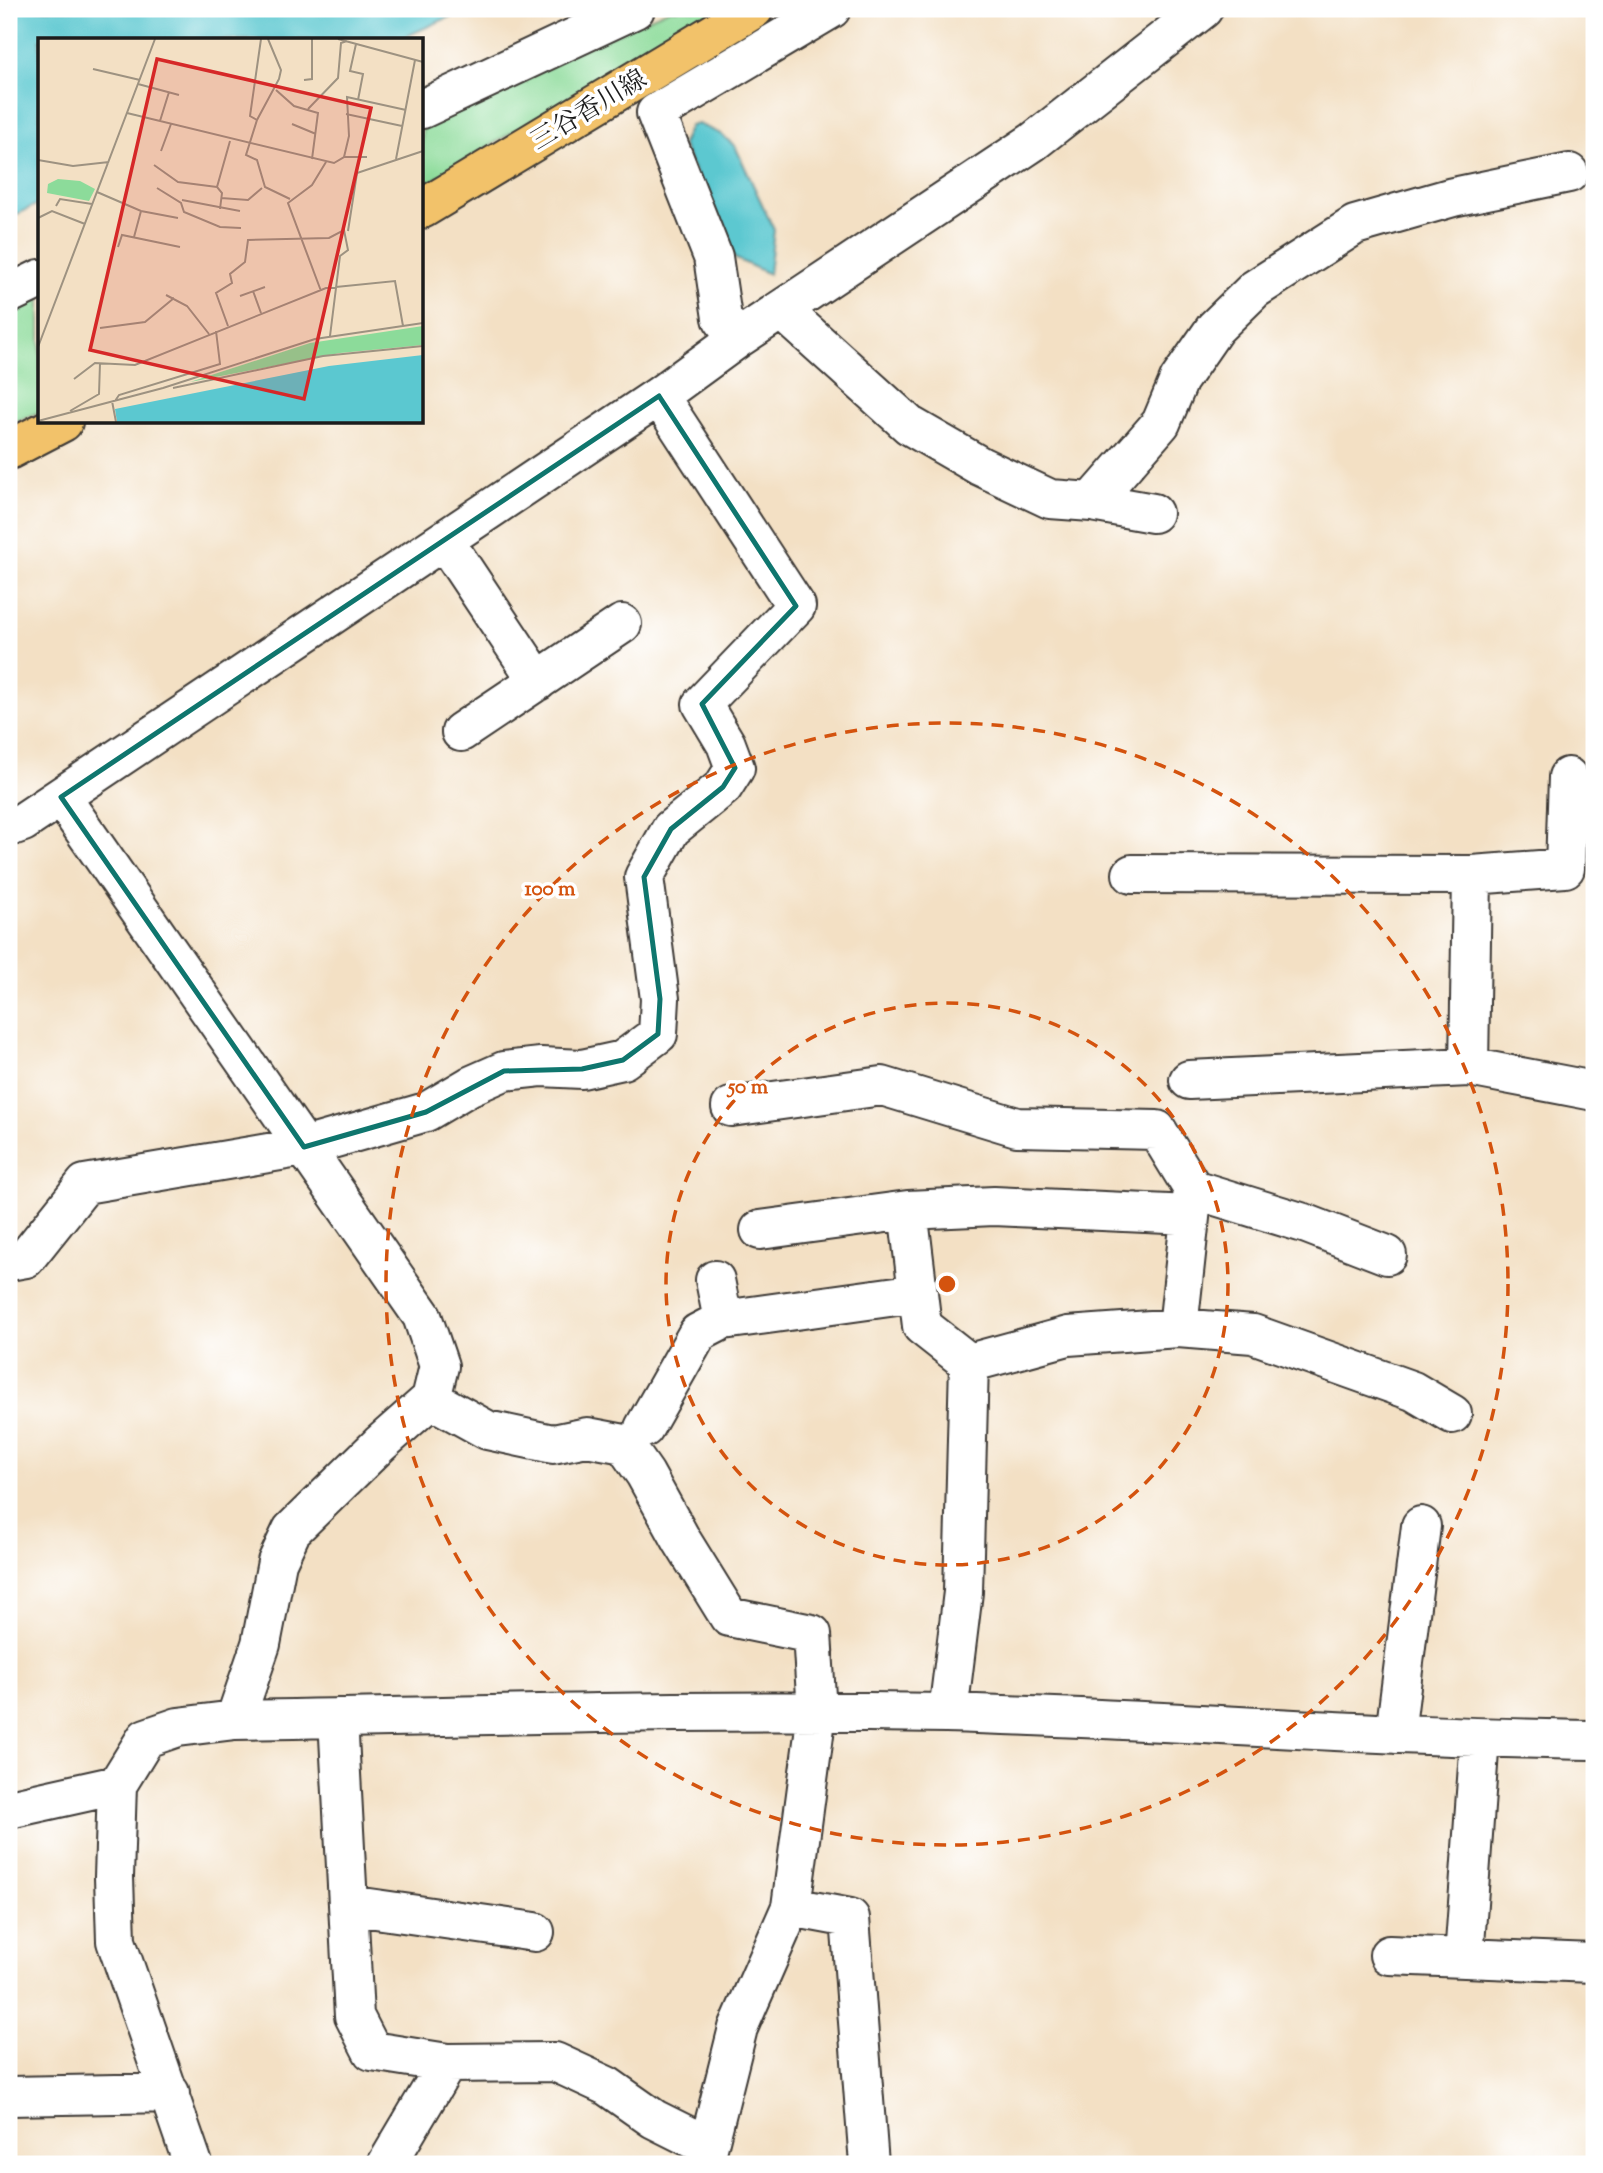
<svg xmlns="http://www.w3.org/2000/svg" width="1603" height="2173" viewBox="0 0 1603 2173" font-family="'Sorts Mill Goudy','Noto Serif JP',serif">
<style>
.green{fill:#8cdb9a;stroke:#547c5b;stroke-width:2}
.water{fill:#5bc8d0;stroke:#3c7276;stroke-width:2}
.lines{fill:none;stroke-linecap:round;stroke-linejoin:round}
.minor-casing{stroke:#3c3935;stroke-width:42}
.major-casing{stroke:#3c3935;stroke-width:42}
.minor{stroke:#fff;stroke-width:38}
.major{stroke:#f2c26a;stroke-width:38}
.marked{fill:none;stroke:#0f766e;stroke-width:5;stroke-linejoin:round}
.ring{fill:none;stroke:#d4530e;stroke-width:3.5;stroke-dasharray:12 9}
.labels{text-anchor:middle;stroke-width:7;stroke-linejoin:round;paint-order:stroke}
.street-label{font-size:26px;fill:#1c1c1c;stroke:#fff}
.inset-road{fill:none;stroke:#9d9281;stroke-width:2}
.view{fill:#d62828;fill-opacity:0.15;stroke:#d62828;stroke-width:3.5}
.inset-edge{fill:none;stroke:#1c1c1c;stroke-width:3.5}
.centre{fill:#d4530e;stroke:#fff;stroke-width:3.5}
.ring-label{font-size:21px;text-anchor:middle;font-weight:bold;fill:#d4530e;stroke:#fff;stroke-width:7;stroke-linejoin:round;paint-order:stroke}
</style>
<rect width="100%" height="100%" fill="#fff"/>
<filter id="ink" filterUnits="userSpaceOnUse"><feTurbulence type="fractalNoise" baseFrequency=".0143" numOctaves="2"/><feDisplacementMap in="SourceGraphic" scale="14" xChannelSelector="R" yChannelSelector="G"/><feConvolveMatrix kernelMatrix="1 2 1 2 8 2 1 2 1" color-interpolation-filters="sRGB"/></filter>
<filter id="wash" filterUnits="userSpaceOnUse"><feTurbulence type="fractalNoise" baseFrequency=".00686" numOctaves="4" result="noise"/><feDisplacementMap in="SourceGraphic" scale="28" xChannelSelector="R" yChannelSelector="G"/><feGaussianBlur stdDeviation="1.57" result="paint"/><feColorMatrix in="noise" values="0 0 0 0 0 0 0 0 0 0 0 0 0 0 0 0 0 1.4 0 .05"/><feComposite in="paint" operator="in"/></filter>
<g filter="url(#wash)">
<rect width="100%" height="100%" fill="#f3e0c4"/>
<path class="green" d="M670 9H715L422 187V120Z
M40 287V412L9 424V302Z"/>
<path class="water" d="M9 9H467L398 40H40V203L9 218Z
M698 124 719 133 735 146 774 230 769 274 734 258 682 144 690 126Z"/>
</g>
<g filter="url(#ink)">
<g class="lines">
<g class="minor-casing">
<path id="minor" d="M422 109 635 9
M9 294 40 279
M782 310 909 425 980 466 1050 499 1092 502 1153 513
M737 339 722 318 713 257 656 113 831 9
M1092 502 1161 423 1179 380 1215 328 1255 289 1355 225 1453 197 1569 173
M444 540 538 681
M461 732 622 624
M61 797 422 1316 439 1366 431 1399 380 1444 292 1530 277 1562 261 1644 235 1720
M9 827 23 822 659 396 737 339 1033 142 1203 9
M1132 874 1472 875 1565 868 1568 777
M1469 1067 1472 875
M1189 1080 1469 1067 1594 1091
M731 1107 882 1086 1017 1127 1157 1130 1193 1189 1307 1224 1387 1255
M908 1210 922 1326 969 1363 963 1592 948 1713
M760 1230 908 1210 994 1206 1190 1215
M9 1261 26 1258 85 1184 304 1147 426 1112 470 1086 504 1071 541 1067 582 1069 623 1060 658 1034 660 999 644 877 671 829 723 787 735 768 726 744 702 704 796 606 659 396
M715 1280 723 1320
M1178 1328 1193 1190
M969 1363 1068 1336 1178 1328 1253 1334 1413 1391 1452 1414
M431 1399 487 1430 553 1444 587 1437 624 1444 645 1474 682 1541 729 1617 812 1634 817 1712 791 1907 738 2028 704 2164
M644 1428 698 1333 723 1320 918 1293
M338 1718 354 2016 372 2051 447 2063 555 2062 607 2086 654 2119 708 2146
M1395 1734 1421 1526
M9 1809 117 1785
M348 1905 535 1932
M791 1907 850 1918 869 2164
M1389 1955 1594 1963
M1464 1958 1480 1738
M9 2096 170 2093
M193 2164 116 1941 114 1877 117 1785 146 1738 178 1727 235 1720C472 1716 709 1708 946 1713 1162 1719 1378 1737 1594 1740
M387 2164 447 2063"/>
</g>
<g class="major-casing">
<path id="major" d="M422 209 754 9
M9 450 63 422"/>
</g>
<use href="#minor" class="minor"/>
<use href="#major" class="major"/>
</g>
</g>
<path class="marked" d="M659 396 796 606 702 704 735 768 723 787 671 829 644 877 660 999 658 1034 623 1060 582 1069 504 1071 426 1112 304 1147 61 797Z"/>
<g class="ring">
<circle cx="947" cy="1284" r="281"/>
<circle cx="947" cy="1284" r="561"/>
</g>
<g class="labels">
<g class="street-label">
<text transform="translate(588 109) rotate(-31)" y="9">三谷香川線</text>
</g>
</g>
<g transform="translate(38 38)">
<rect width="385" height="385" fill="#f3e0c4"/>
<path d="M20 141 42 143 57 151 51 163 9 155 10 146ZM385 288V307L302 315 152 344 272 305Z" fill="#8cdb9a"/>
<path d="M385 317V384H79L77 371 291 328Z" fill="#5bc8d0"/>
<path class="inset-road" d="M230 1 243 32 241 41 219 82 208 117 219 122 227 149 252 161M300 1 385 24M318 6 312 33 325 36 320 62M55 31 102 42M266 42 274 41V1M100 46 141 57M238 52 256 68 280 75 274 121M270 71 300 40 303 5 309 3M89 75 296 125 306 119 311 98 309 59 368 72M308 76 364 88M219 82 212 78 223 1M122 83 131 54M254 86 278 96M123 113 133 86M306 119H329M358 121 377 22M0 122 35 128 71 124M116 127 140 144 179 149M119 150 143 165 146 174 182 189 203 190M59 154 103 173 140 180M183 160 210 162 224 150M144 162 202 173M18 168 22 161 54 166M182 171 184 155 179 149 192 103M0 180 14 173 47 186M310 193 319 135 385 113M96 199 103 173M80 209 84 197 142 209M215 253 223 275M283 253 250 165 274 147 288 124M128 257 149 268 171 296M202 258 227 249M190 288 178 255 194 245 192 236 207 224 210 202 291 200 306 192 310 212 302 218 292 298M62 290 107 284 136 260M0 309 117 1M36 341 57 325 97 327 288 250 357 243 365 288M135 350 285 318 385 308M74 363 78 384M77 363 81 357 182 326 178 293M32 373 61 356 62 325M0 383 125 350 277 301 385 285"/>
<path class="view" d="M119 21 333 70 266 361 52 312Z"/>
<rect width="385" height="385" class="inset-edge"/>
</g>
<circle cx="947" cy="1284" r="10" class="centre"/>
<g class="ring-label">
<text x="550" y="895">100 m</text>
<text x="748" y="1093">50 m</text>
</g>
<rect width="1603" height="2173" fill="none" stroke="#fff" stroke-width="35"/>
</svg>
